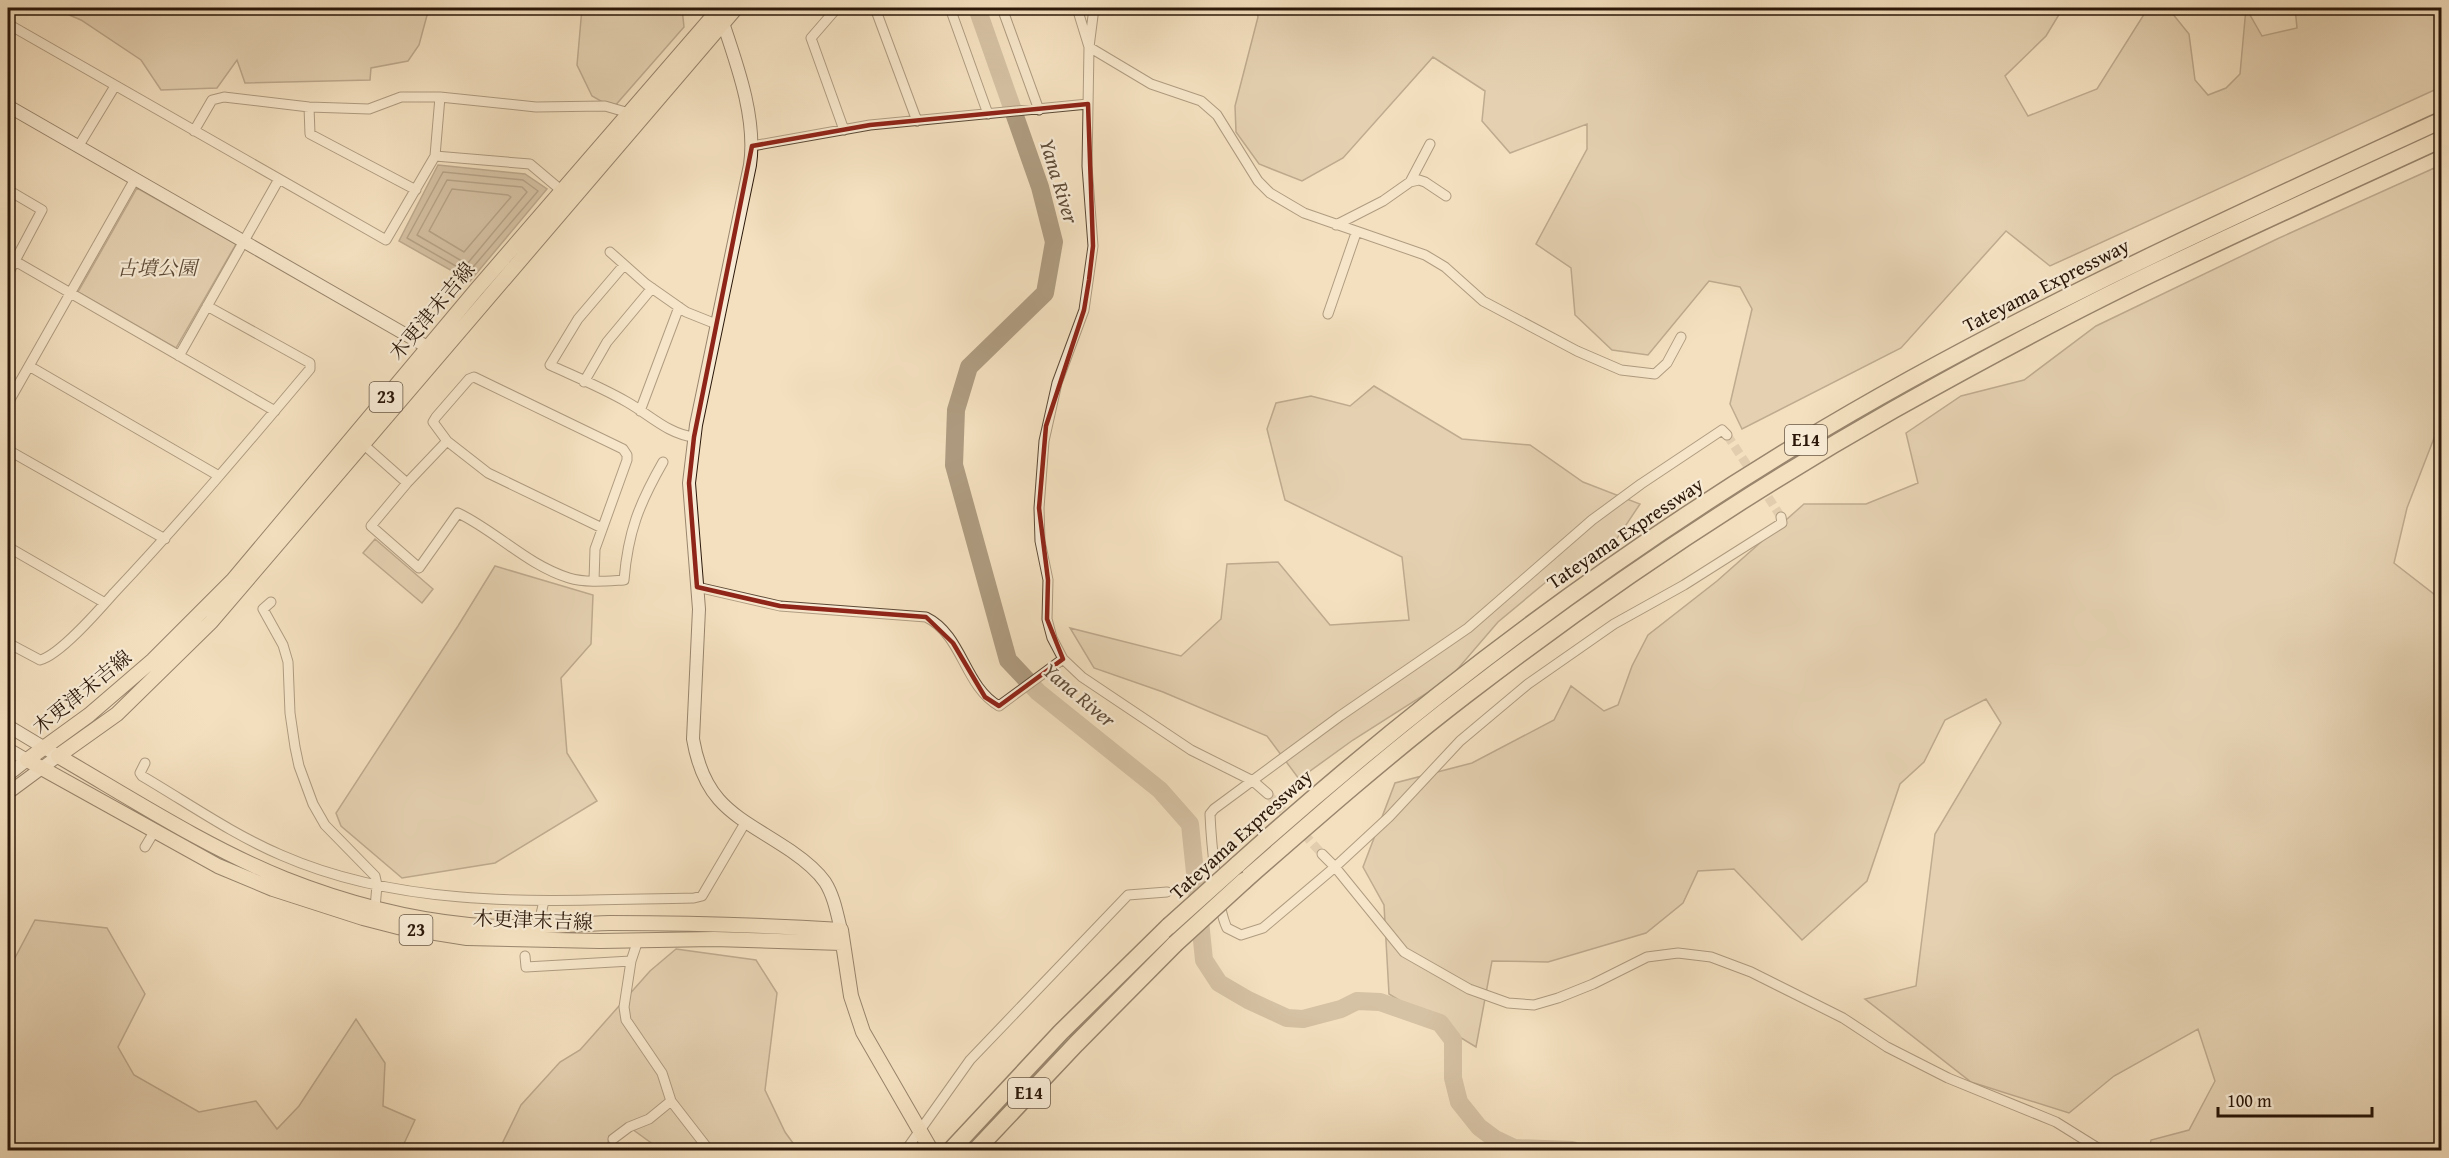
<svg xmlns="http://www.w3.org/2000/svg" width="2449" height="1158" viewBox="0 0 2449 1158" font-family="'Gentium Book Plus','Noto Serif JP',serif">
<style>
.green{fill:#d2bea0;stroke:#7e6a54;stroke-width:1.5}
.water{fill:#af9c81;stroke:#7a6751;stroke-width:1.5}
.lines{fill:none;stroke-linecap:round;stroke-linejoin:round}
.shore{stroke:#6c5a45;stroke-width:1.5}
.river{stroke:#af9c81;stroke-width:18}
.street-tunnel{stroke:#ccb89b;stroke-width:9;stroke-dasharray:9 4.5;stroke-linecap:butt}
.street-casing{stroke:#5c4936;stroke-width:11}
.secondary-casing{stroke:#2a1709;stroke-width:14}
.primary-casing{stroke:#2a1709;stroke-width:16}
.highway-casing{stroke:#2a1709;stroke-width:19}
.street{stroke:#f8ebd5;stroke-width:9}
.secondary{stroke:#f8ebd5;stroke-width:12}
.primary{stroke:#f4e0bf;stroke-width:14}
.highway{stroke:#f4e0bf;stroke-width:16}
.highway-bridge-casing{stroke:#2a1709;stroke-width:19;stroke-linecap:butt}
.highway-bridge{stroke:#f4e0bf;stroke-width:16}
.marked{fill:none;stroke:#8f2418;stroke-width:4.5;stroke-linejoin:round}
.labels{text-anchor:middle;stroke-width:4.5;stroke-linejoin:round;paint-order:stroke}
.shield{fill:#f8ebd5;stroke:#685746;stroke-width:1.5}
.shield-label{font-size:18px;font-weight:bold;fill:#2a1709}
.park-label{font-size:20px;font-style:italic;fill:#5c4936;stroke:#f8ebd5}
.street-label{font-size:20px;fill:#2a1709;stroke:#f8ebd5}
.water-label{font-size:21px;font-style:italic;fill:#5f4c39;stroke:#f8ebd5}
</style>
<rect width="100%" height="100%" fill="#f4e0bf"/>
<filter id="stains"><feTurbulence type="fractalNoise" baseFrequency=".00333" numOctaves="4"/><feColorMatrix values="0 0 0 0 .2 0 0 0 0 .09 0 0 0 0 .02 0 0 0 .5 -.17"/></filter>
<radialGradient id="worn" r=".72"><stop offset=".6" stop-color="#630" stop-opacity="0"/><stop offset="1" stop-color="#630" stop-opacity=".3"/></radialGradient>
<path class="green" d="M60 8H429L419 45 408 61 371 68 370 80 245 83 237 60 217 88 161 90 141 60 81 20 62 12Z
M582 8H682L684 27 613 108 592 96 577 65Z
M1256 8H2063L2046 36 2005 76 2028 116 2097 89 2148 8H2168L2189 34 2195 80 2208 95 2226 88 2240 74 2246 8 2262 36 2297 28 2295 8H2441V87L2050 266 2006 231 1901 348 1742 429 1730 404 1752 309 1740 287 1709 281 1648 355 1612 350 1575 315 1571 268 1536 244 1587 149V124L1510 153 1482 121 1485 91 1433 57 1343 158 1302 181 1259 164 1236 132 1235 106 1258 17Z
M2441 165V420L2407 508 2394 563 2434 594 2441 596V1150H2149L2151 1140 2189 1130 2215 1081 2198 1029 2114 1076 2069 1113 1971 1082 1865 999 1916 986 1935 834 2001 723 1986 699 1945 720 1924 762 1900 784 1867 881 1802 940 1734 869 1698 871 1683 903 1646 933 1548 962 1492 961 1476 1047 1389 994 1384 905 1363 867 1395 783 1472 763 1554 720 1571 686 1604 711 1618 705 1632 666 1648 635 1717 581 1804 504H1866L1918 483 1906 433 1961 396 2024 380 2096 326 2277 239Z
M137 188 236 244 176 348 78 292Z
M1374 386 1462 439 1530 445 1583 482 1640 504 1616 540 1546 582 1498 622 1449 679 1353 740 1299 779 1267 736 1163 692 1094 668 1070 628 1181 656 1221 619 1227 564 1278 562 1330 625 1409 620 1402 557 1285 500 1267 429 1276 403 1311 396 1350 406Z
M375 539 433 589 422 603 363 553Z
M495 566 593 595 591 644 561 678 567 753 597 801 495 863 402 878 341 826 336 813 458 626Z
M35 920 107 928 145 994 118 1047 134 1075 199 1112 256 1101 277 1129 299 1106 356 1019 385 1063 383 1106 415 1120 401 1150H8V971Z
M676 949 756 960 777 993 765 1090 785 1132 798 1150H661L632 1129 609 1136 607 1150H499L521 1105 560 1062 580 1050 650 971Z"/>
<path class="water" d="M438 165 525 174 547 189 470 281 399 241Z"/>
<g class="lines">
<path class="shore" d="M443 172 523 180 538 191 468 273 407 238Z
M447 180 522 187 527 192 467 264 417 235Z
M452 189 508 195 511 197 464 252 429 231Z"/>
<path class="river" d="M977 8 1040 187 1054 242 1045 293 969 367 956 410 954 465 1008 660 1038 692 1160 790 1190 824 1204 960 1219 983 1248 1000 1287 1018 1303 1019 1341 1009 1357 1001 1380 1002 1440 1023 1453 1040V1078L1459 1102 1479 1127 1495 1139 1514 1148 1572 1150"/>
<path class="street-tunnel" d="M1727 435 1753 474
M1761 486 1781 517
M1268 794 1322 854"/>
<g class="street-casing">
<path id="street" d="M837 8 811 38 844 130
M875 8 917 121
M950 8 988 114
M1002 8 1039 110
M1077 8 1089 47 1151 84 1201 101 1217 115 1258 181 1270 193 1304 213 1425 255 1445 267 1483 301 1577 351 1621 370 1655 374 1667 363 1681 337
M1094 8 1089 47 1087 166 1093 246 1084 310 1057 383 1044 441 1039 508 1040 541 1048 580 1047 619 1052 638 1063 659 1082 677 1191 750 1253 781 1268 794
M8 24 386 240 435 156 530 164 562 191
M309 107 310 134 416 190
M194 131 212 100 224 97 309 107 369 109 401 97H440L536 107 605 106 629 113
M752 146 870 125 1088 104
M78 147 115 86
M435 156 440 97
M1410 182 1430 144
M8 190 42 210 8 274
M1336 225 1383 201 1410 182 1419 180 1425 182 1446 196
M610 252 646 284 686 312 716 324
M8 257 275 411
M624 265 578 319 550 365C576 377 603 388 627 402 650 415 668 434 694 437
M1328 314 1356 233
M179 356 279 179
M29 366 219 476
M584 382 607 342 652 288
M8 403 135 179
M640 411 679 307
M1727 435 1722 430 1641 484 1592 520 1468 628 1340 716 1214 809 1210 814C1211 839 1217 908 1227 928L1241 935 1263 928 1335 867 1389 817 1460 741 1528 684 1614 624 1684 585 1782 523 1781 517
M447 441 407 483 371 526 419 568 458 513C496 531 527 565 569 578 586 583 606 581 624 580 628 532 639 504 663 462
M363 444 407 483
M8 450 165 539
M8 547 105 603
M594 581 595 549 627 460V455L623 449 474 377 469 379 436 417 433 422 447 441 488 473 602 528
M697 587 780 606 926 617C963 635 964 686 999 706L1063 659
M271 602 263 609 283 645 288 662 290 713 295 747 299 766 313 804 325 825 375 876 377 885 375 908
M8 643 40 660C60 655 99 610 114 593 182 521 246 445 310 369V363L207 306
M145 763 140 773 142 776C188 803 232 834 281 855 411 912 556 900 694 898L702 896 745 823
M145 847 154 832
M1322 854 1335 867 1404 952 1469 989 1508 1003 1534 1005 1558 998 1593 984 1647 957 1678 953 1711 957 1751 972 1843 1018 1887 1047 1948 1078 2056 1122 2101 1150
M541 914 544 901
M525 956 526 967 631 961 624 1007 626 1020 662 1073 671 1101 709 1150
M631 961 638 940
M613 1139 629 1127 649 1119 671 1101
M906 1150 970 1060 1128 895 1167 892"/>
</g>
<g class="secondary-casing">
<path id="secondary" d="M721 17C736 62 757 117 750 165L696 425 689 483 699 609 693 739C705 808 739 816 791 851 804 860 816 869 825 882 834 896 837 914 841 930
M8 106 436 352
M8 726 58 756 8 793
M8 749 27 760 8 775"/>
</g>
<g class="primary-casing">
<path id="primary" d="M720 8 476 290 233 580 153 660 89 715 27 760 218 866 273 889 363 918 398 927 467 938 600 941 714 939 842 943
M736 8 211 622 117 714 58 756C132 799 206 847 285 879 343 902 407 919 469 925 516 930 563 924 610 923 687 923 763 925 841 930L851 996 863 1032 931 1150"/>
</g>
<g class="highway-casing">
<path id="highway" d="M1237 865C1412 708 1596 567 1797 445 2003 320 2223 221 2442 120
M1244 881C1317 817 1390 753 1467 694 1602 590 1745 494 1893 410 1984 359 2076 309 2170 265 2260 222 2351 181 2442 139
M951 1150 1061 1032 1169 926
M976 1150 1076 1044 1175 944"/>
</g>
<use href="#street" class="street"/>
<use href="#secondary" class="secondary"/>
<use href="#primary" class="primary"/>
<use href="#highway" class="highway"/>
<g class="highway-bridge-casing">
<path id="highway-bridge" d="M1169 926 1237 865
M1175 944 1244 881"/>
</g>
<use href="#highway-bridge" class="highway-bridge"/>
</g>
<path d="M0 0H2449V1158H0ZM1088 104 1093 246 1089 280 1084 310 1046 426 1039 508 1048 580 1047 619 1063 659 999 706 985 697 953 643 926 617 780 606 697 587 689 483 694 437 752 146 870 125Z" fill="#f4e0bf" fill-opacity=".55" fill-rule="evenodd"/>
<path class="marked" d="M1088 104 1093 246 1089 280 1084 310 1046 426 1039 508 1048 580 1047 619 1063 659 999 706 985 697 953 643 926 617 780 606 697 587 689 483 694 437 752 146 870 125Z"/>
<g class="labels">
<g class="shield">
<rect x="369.5" y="382" width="33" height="30" rx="4.5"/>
<rect x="1785" y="425" width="42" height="30" rx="4.5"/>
<rect x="399.5" y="915" width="33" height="30" rx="4.5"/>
<rect x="1008" y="1078" width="42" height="30" rx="4.5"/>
</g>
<g class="shield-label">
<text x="386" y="403">23</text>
<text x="1806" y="446">E14</text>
<text x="416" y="936">23</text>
<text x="1029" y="1099">E14</text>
</g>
<g class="park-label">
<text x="157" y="275">古墳公園</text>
</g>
<g class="street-label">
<text transform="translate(2046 285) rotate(-27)" y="7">Tateyama Expressway</text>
<text transform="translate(432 311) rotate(-50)" y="7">木更津末吉線</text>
<text transform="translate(1625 533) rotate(-34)" y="7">Tateyama Expressway</text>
<text transform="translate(82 692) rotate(-39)" y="7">木更津末吉線</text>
<text transform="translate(1241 834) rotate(-42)" y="7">Tateyama Expressway</text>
<text transform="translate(533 920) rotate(2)" y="7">木更津末吉線</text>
</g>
<g class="water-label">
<text transform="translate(1059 181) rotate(73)" y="7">Yana River</text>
<text transform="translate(1079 695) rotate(40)" y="7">Yana River</text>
</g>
</g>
<rect width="2449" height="1158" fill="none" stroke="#f4e0bf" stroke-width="30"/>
<rect x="9" y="9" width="2431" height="1140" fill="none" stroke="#2a1709" stroke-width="3"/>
<rect x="15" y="15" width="2419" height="1128" fill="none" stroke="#2a1709" stroke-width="1.5"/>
<path d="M2218 1107v9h154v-9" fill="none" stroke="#2a1709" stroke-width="3"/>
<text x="2227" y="1107" font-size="18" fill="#2a1709" stroke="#f8ebd5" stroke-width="4.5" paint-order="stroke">100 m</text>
<rect width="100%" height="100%" filter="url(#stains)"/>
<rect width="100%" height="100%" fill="url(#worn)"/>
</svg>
